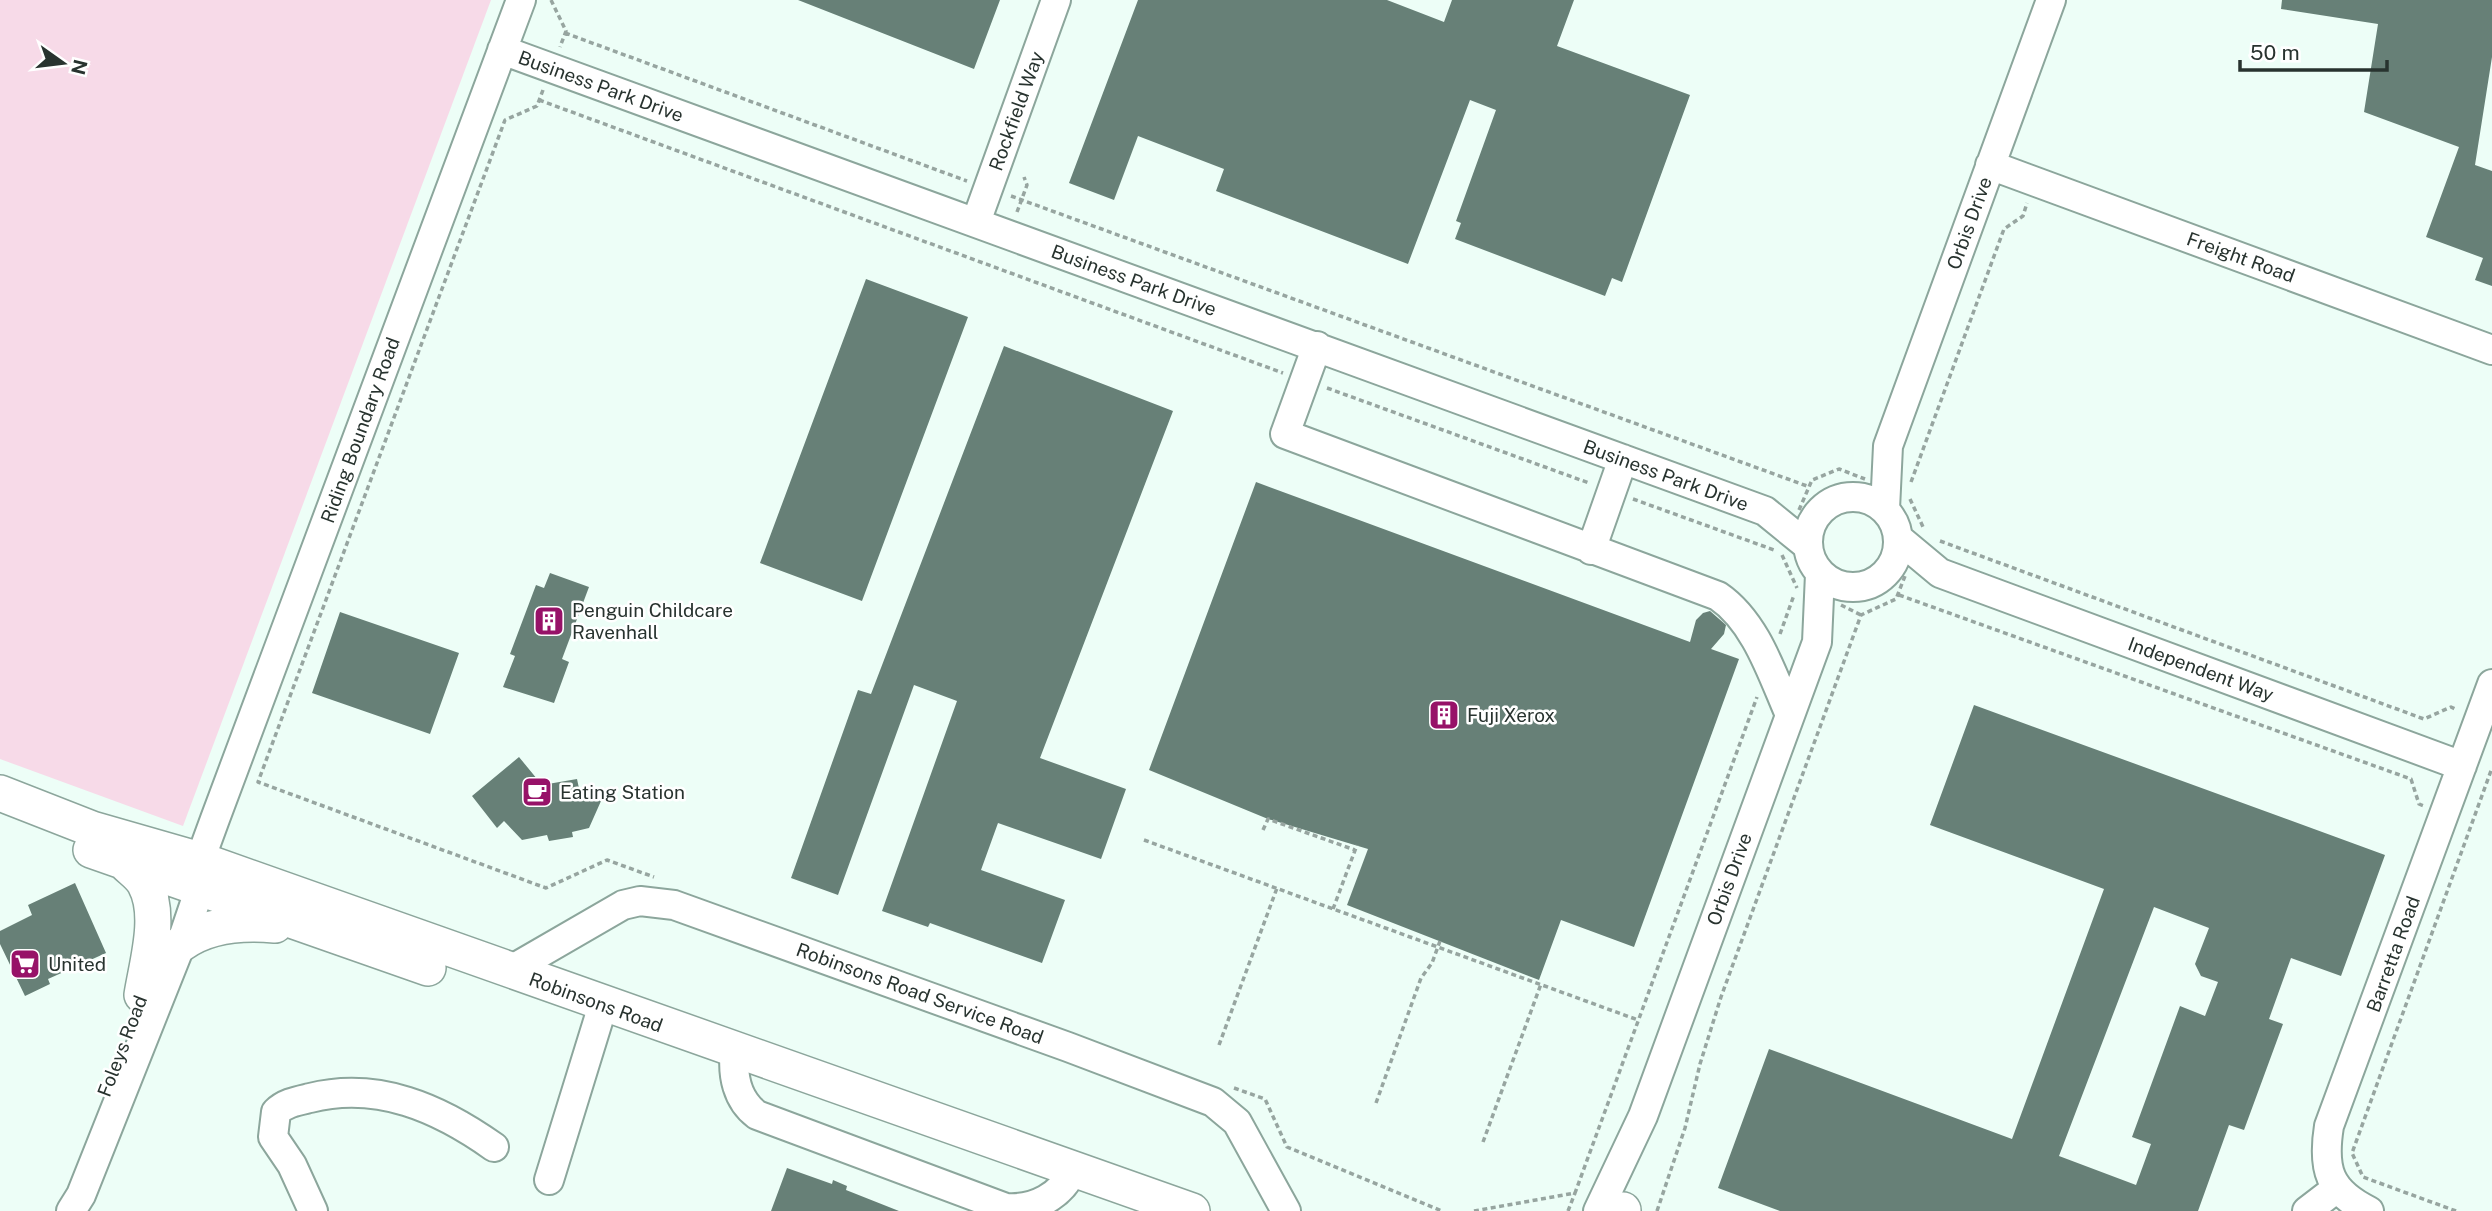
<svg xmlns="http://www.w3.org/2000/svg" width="2492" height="1211" viewBox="0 0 2492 1211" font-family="'Public Sans',sans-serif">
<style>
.green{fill:#f7dae8}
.building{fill:#678077;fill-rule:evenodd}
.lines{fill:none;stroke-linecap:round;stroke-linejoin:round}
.minor-casing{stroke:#8ca69c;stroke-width:32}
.major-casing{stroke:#8ca69c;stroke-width:38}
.path{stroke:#97a5a0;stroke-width:3.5;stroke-dasharray:5 3.5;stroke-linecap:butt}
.minor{stroke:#fff;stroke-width:28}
.major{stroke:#fff;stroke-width:35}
.labels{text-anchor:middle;stroke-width:5;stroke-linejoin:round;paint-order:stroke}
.street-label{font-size:19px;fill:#28332f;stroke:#fff}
.poi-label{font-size:19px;fill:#28332f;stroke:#fff;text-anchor:start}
</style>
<rect width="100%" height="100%" fill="#edfef7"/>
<path class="green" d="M0 0H491L183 826 0 759Z"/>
<path class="building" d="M798 0H1000L974 69Z
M1138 0H1387L1444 22 1452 0H1574L1557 46 1690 95 1622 282 1612 278 1605 296 1455 239 1461 223 1456 221 1496 110 1470 100 1408 264 1216 191 1224 169 1138 136 1114 200 1069 183Z
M2282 0H2492V57L2475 165 2492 171V286L2475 280 2483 258 2426 237 2459 147 2364 112 2378 24 2281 9Z
M866 279 968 317 862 601 760 563Z
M1004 346 1173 411 1040 758 1126 789 1101 859 998 823 981 870 1065 900 1042 963 930 923 928 927 882 911 957 701 914 685 838 895 791 878 858 690 871 694Z
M1256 482 1690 642 1696 620 1703 613 1710 611 1726 625 1724 634 1711 649 1739 659 1634 947 1561 920 1539 980 1347 905 1368 849 1268 819 1149 770Z
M550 573 589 587 562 659 569 662 554 703 503 687 515 656 510 654 536 585 544 588Z
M340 612 459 653 430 734 312 693Z
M1974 705 2385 855 2341 976 2291 958 2269 1019 2283 1024 2244 1130 2229 1125 2198 1211H1780L1718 1188 1769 1049 2012 1139 2104 889 1930 825ZM2154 907 2209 928 2195 964 2201 976 2218 982 2205 1016 2180 1006 2132 1137 2151 1144 2136 1185 2059 1156Z
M519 757 542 785 577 779 580 793 601 801 589 828 572 832 573 837 549 841 547 835 522 840 504 821 497 828 472 796Z
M75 883 106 953 48 979 50 984 25 996 0 944V931L32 915 28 905Z
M787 1168 832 1184 833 1180 847 1186 846 1190 899 1211H771Z"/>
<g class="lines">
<g class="minor-casing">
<path id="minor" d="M502 50 1765 511 1808 546
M1990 165 2492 350
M976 222 1056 0
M1317 346 1285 434 1718 596C1756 622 1772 674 1790 715
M1808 542a45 45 0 1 1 90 0a45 45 0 1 1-90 0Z
M1885 509 1888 446 2051 0
M1898 538 1940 573 2462 766
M1591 550 1623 459
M509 971 623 905 640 901 674 905 1068 1047 1213 1102 1237 1122 1286 1211
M735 1051C732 1075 737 1100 757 1115L1006 1208C1035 1210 1061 1196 1073 1170
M549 1180 603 1005
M71 1211 81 1195 181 944 200 888V860L215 819 521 0
M313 1211 292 1165 273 1137 276 1112C285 1103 297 1101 310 1098 378 1081 439 1108 494 1147
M1598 1211 1643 1116 1817 642 1820 574
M2307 1211 2337 1188
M2369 1211C2329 1191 2322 1170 2329 1126L2492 684"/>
</g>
<g class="major-casing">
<path id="major" d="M0 793 92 829 200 860 1192 1211
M91 850 428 968
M126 864C132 870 141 876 145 884 162 915 147 963 142 995
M181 944C208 924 242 922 275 925
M1623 1210V1211"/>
</g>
<path class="path" d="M551 0 566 31 560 47
M565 33 967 181
M543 90 537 106 505 120 258 782 546 888 607 860 654 877
M539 100 1283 373
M1011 196 1807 486
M1017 212 1027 185 1024 177
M1327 388 1589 483
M1911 482 2004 229 2023 216 2027 203
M1633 499 1774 550
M1910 499 1924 529
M1799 510 1812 480 1839 469 1865 479
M1940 541 2424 719 2451 707 2457 710
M1782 555 1797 588
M1899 595 2411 779 2419 804 2424 806
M1841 605 1861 615
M1780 634 1794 595
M1263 830 1268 819 1355 850
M1144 840 1638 1020
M1333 909 1357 845
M1219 1045 1277 888
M1234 1088 1265 1099 1287 1147 1442 1211
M1376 1103 1421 978 1432 963 1440 941
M1483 1142 1541 984
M1474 1211 1575 1193 1757 697
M1568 1211 1575 1193
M1657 1211 1685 1128 1700 1064 1721 997 1861 615 1896 599 1905 576
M2456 1211 2363 1177 2352 1153 2492 768"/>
<use href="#minor" class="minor"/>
<use href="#major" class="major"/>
</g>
<defs>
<g id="building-square" transform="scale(1.575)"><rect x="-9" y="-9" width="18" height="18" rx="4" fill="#971268" stroke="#fff"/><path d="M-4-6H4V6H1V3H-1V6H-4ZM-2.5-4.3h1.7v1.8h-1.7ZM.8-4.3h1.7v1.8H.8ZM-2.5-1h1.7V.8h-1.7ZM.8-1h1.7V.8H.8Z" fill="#fff"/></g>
<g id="cafe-square" transform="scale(1.575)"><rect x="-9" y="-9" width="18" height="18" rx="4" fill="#971268" stroke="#fff"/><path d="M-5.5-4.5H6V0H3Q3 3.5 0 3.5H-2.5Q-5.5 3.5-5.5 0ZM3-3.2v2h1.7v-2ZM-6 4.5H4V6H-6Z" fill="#fff"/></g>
<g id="supermarket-square" transform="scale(1.575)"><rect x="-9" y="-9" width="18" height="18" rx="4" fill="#971268" stroke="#fff"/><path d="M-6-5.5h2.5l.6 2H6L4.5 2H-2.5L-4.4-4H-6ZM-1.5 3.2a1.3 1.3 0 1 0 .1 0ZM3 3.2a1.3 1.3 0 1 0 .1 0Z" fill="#fff"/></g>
</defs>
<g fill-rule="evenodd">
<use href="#building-square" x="549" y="621"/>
<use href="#building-square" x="1444" y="715"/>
<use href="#cafe-square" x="537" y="792"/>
<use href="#supermarket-square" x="25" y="964"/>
</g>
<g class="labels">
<g class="street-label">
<text transform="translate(601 86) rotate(20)" y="7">Business Park Drive</text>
<text transform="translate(1016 111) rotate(-70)" y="7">Rockfield Way</text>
<text transform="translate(1969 223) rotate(-70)" y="7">Orbis Drive</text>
<text transform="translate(2241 257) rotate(20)" y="7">Freight Road</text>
<text transform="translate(1134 280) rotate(20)" y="7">Business Park Drive</text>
<text transform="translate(360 430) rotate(-70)" y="7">Riding Boundary Road</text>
<text transform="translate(1666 475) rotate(20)" y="7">Business Park Drive</text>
<text transform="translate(2201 669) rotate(20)" y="7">Independent Way</text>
<text transform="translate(1729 879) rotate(-70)" y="7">Orbis Drive</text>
<text transform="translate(2393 954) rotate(-70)" y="7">Barretta Road</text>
<text transform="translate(920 993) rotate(20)" y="7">Robinsons Road Service Road</text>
<text transform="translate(596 1002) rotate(20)" y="7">Robinsons Road</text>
<text transform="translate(122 1046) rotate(-69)" y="7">Foleys Road</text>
</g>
<g class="poi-label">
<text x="572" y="617">Penguin Childcare<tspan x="572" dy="22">Ravenhall</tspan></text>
<text x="1467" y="722">Fuji Xerox</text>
<text x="560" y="799">Eating Station</text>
<text x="48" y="971">United</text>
</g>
</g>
<g transform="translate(63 63) rotate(104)" stroke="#ffffff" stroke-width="5" paint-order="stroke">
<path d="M0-5L12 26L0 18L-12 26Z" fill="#28332f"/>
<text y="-10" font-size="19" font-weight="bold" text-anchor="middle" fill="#28332f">N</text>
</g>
<path d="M2240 60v10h147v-10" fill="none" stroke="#28332f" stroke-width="3.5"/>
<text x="2250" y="60" font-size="21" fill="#28332f" stroke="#ffffff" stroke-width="5" paint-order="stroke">50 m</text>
</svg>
